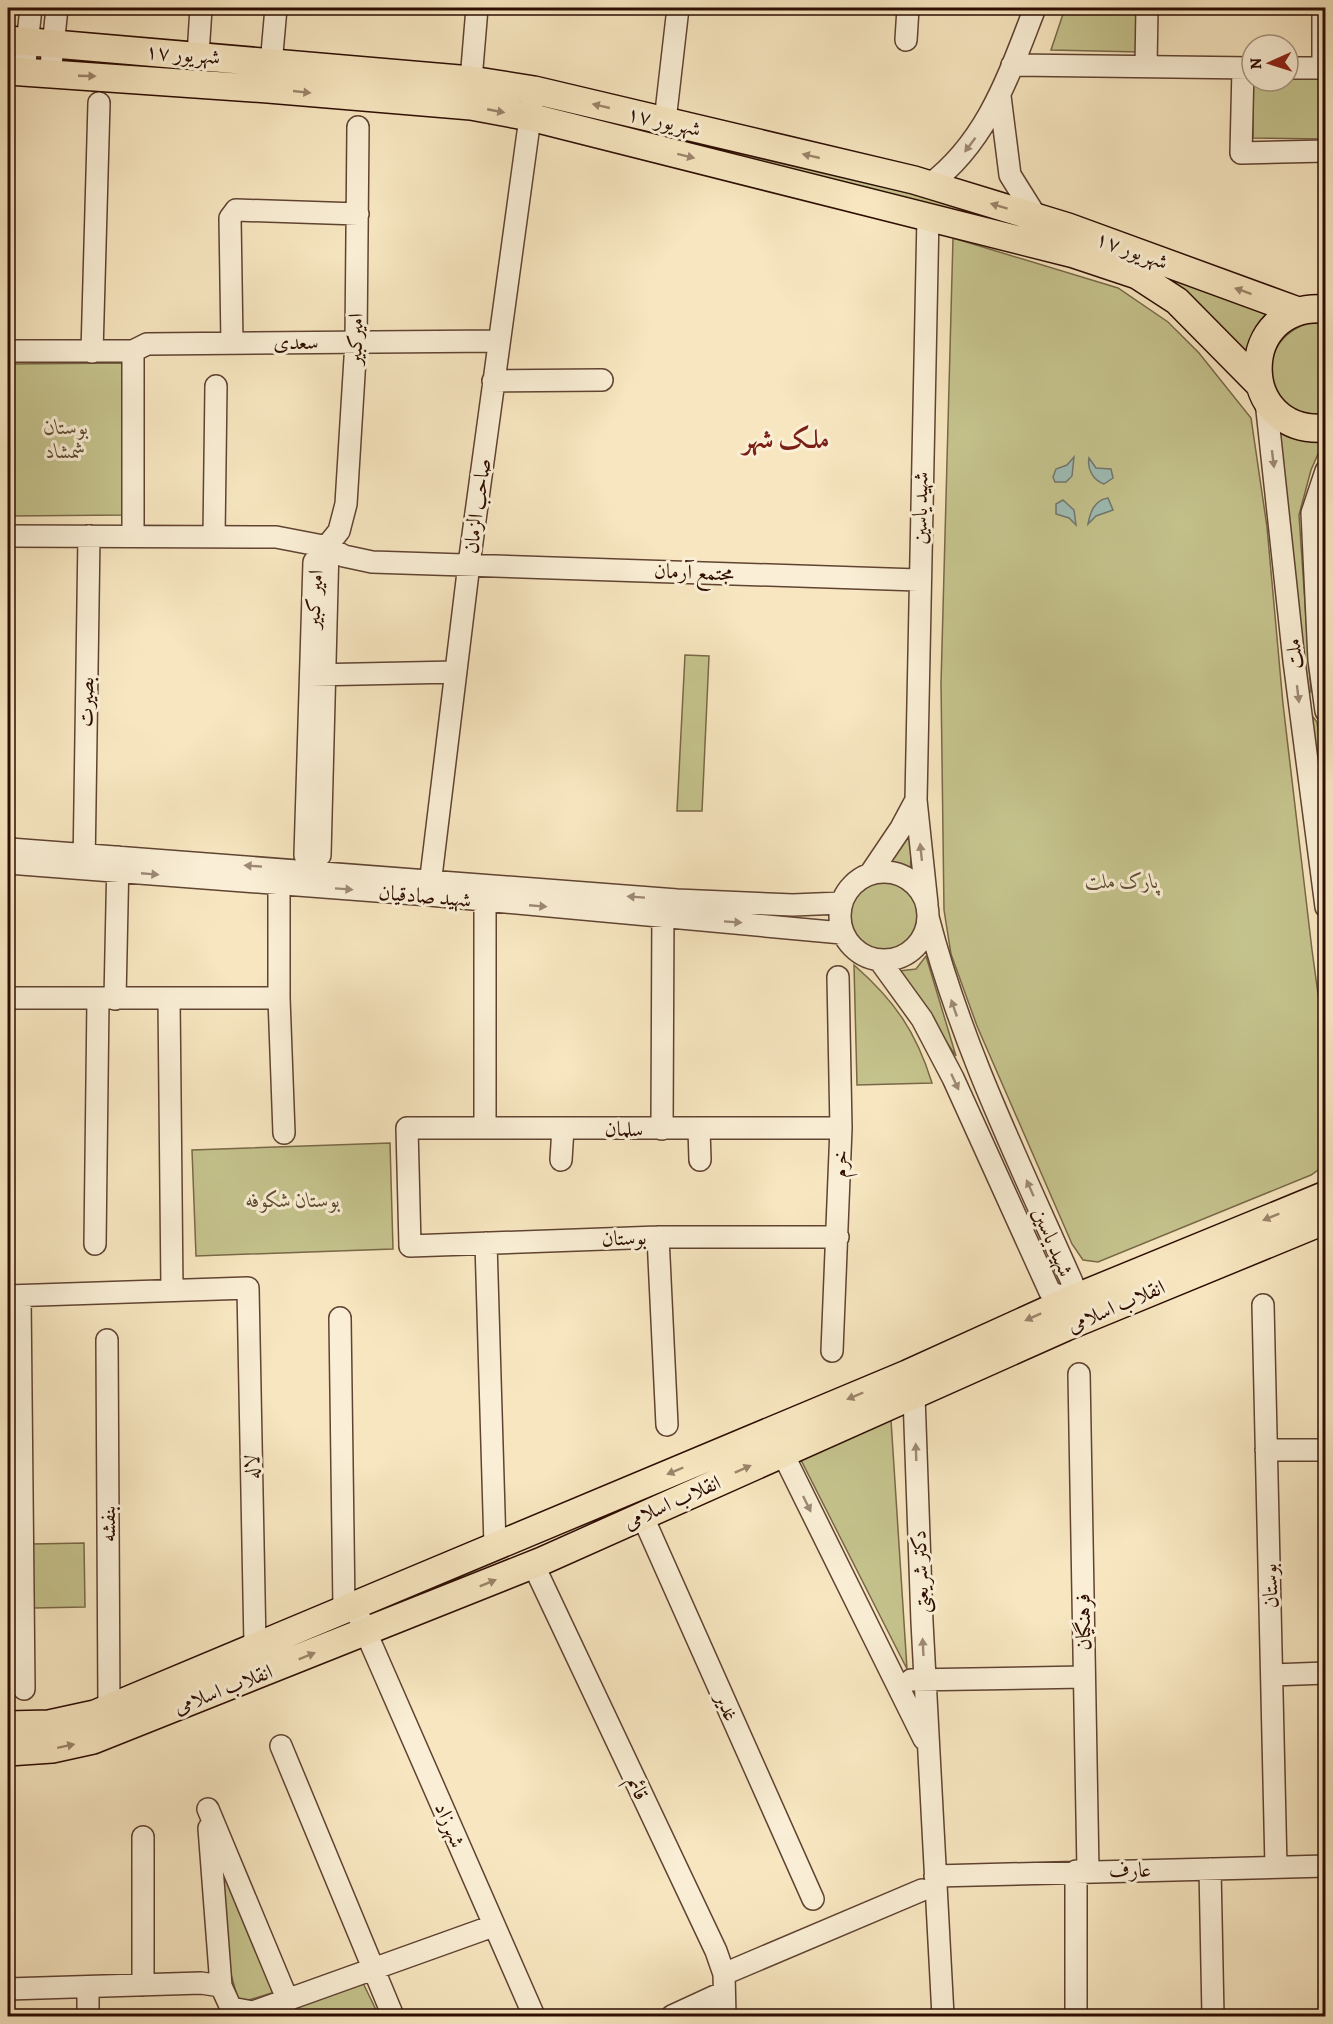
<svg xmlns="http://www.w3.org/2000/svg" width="1333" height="2024" viewBox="0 0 1333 2024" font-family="Alegreya,Amiri,serif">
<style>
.green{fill:#c5c38d;stroke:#796848;stroke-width:1.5}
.water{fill:#9ebeb6;stroke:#71776e;stroke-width:1.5}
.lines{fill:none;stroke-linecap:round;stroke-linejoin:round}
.minor-casing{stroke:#604332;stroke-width:24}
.major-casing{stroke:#2d0d02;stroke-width:30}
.minor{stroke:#faefd6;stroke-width:21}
.major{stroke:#f7e6c0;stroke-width:27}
.oneway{fill:#9c846a}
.oneway2{fill:#9e8977}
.labels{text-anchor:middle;stroke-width:6;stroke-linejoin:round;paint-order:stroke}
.street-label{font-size:21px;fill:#2d0d02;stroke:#faefd6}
.park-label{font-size:21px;font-style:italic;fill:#624d33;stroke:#faefd6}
.district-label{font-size:27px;font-weight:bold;fill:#7a1f14;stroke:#faefd6}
</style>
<rect width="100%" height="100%" fill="#f7e6c0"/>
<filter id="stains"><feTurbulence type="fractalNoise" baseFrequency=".00333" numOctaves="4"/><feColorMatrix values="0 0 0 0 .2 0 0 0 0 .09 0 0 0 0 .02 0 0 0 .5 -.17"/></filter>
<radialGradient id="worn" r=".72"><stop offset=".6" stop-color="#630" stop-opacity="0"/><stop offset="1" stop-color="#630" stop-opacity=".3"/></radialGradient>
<path class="green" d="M1065 8H1141L1140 52 1051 50Z
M1288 78H1325V139L1253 138V81H1288Z
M561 107 1014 219 1278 313 1247 360 1175 288 553 110Z
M953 238 1118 288 1168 322 1199 353 1251 418 1267 527 1283 704 1312 950 1325 1045V1165L1311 1175 1098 1262 1083 1260 1072 1244 977 1026 951 954 944 910 941 684Z
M1308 323H1325V413C1268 424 1246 345 1308 323Z
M123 363 126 515 8 516V364Z
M1275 423 1325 438 1311 470 1299 515 1311 692 1306 693 1303 689 1282 453Z
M685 655 709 656 702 811H677Z
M1313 717 1317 722 1326 785 1325 848 1308 719Z
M913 817 910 875 899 867 886 865Z
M845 916a38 38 0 1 1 76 0a38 38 0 1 1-76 0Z
M926 956 956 1056 898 971 916 969Z
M854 965C894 1000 916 1031 932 1083L857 1085Z
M390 1143 393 1249 196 1256 192 1150Z
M891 1420 907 1669 801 1460Z
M84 1543 85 1607 33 1608 32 1544Z
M217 1851 275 1992 239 2003 227 1960Z
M363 1983 379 2016H266Z"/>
<path class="water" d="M1074 457 1072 476 1066 482H1055L1053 477 1056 469 1067 465Z
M1089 458 1096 468 1111 469 1113 478 1104 484C1093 480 1087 469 1089 458Z
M1108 498 1113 510 1096 516 1088 524C1090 513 1094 500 1108 498Z
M1063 500 1074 510 1076 525 1069 518 1056 514V504Z"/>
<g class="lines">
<g class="minor-casing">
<path id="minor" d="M906 40 908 8
M198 55 201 8
M1012 65 1252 68
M1146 66 1147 8
M1243 68 1241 153 1326 151
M1288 68H1326
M1323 68V8
M24 72 31 8
M50 75 57 8
M270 76 276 8
M471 80 477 8
M1000 96 1010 175 1037 218
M665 121 678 8
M929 185C988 141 1009 74 1035 8
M232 343 230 218 236 210 358 214
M8 351H133L147 344 498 341
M133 351V535
M92 352 99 103
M493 381 602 380
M1266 401 1294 661 1326 907
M1326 471 1312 513 1319 660 1326 711
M8 536 276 537 328 547 344 556 372 562 918 580
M214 536 216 386
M328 547 320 855 312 859 305 855 314 562 339 531 346 504 356 342 358 127
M311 675 456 672
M10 849 677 900 793 905 841 903
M8 863 429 895 842 933
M84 868 89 536
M840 916a44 44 0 1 1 88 0a44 44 0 1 1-88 0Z
M279 872V998L284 1133
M870 874 901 828 916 800
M429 893 469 564 532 103
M927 904 916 800 928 216
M928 917C961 1045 1019 1162 1072 1282L1070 1300 1074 1311
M880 961 922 1019 953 1078 1050 1292 1070 1300
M8 998H279
M115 999 118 857
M169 999 172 1290
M485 1127V888
M662 1129 663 906
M699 1129 700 1160
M561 1160 563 1128
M658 1237 667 1425
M838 1237H658L410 1246 407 1128H841
M486 1243 495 1546
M95 1244 98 999
M8 1296 248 1288 255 1646
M20 1296 24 1689
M1263 1305 1276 1867
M340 1318 344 1609
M107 1340 109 1708
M832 1351 841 1128 838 977
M1079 1374 1088 1871
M914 1396 922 1622 943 2016
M1266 1450H1326
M782 1452 924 1739
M642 1515 813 1899
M533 1564 716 1951 724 1974 725 2016
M354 1605 534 2016
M1272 1675 1326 1673
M911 1680 1084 1677
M281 1746 393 2016
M208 1809 288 2001
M209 1828 221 1986
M143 1837V1985
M1210 1869 1213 2016
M1076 1871V2016
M935 1876 1326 1866
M724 1974 922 1890
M88 1987V2016
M8 1989 201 1983 221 1986 231 2008
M231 2008 253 2012 493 1926
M672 2016 724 1992"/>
</g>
<g class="major-casing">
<path id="major" d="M8 40 471 80 534 90 914 180 1068 227 1298 311
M8 71 268 89 471 106 530 117 1074 254 1137 275 1177 301 1258 383
M1326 309C1236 301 1235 435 1326 428
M8 1725 49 1724 95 1714 907 1374 1070 1300 1326 1195
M8 1752 52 1749 93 1740 542 1561 1066 1327 1326 1220"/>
</g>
<use href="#minor" class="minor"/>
<use href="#major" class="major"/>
</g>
<defs><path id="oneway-solid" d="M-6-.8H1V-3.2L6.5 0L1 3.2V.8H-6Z" transform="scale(1.5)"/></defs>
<g class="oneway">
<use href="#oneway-solid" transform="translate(87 76) rotate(2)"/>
<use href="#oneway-solid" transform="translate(302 92) rotate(6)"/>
<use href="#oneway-solid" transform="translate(601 106) rotate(-167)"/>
<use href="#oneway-solid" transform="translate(496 111) rotate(11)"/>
<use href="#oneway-solid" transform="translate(686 156) rotate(14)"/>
<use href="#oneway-solid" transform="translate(811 156) rotate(-167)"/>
<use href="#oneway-solid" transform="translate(999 206) rotate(-163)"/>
<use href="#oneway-solid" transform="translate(1243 291) rotate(-160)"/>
<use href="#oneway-solid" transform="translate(1271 1217) rotate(158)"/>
<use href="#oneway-solid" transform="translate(1033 1317) rotate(156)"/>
<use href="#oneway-solid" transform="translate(855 1396) rotate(157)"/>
<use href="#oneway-solid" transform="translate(743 1469) rotate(-24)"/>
<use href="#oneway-solid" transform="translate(675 1471) rotate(157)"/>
<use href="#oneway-solid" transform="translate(488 1583) rotate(-22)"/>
<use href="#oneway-solid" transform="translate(307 1656) rotate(-22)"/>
<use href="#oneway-solid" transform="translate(66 1746) rotate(-12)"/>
</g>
<g class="oneway2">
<use href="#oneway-solid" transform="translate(970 145) rotate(127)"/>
<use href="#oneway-solid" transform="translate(1273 459) rotate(83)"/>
<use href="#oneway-solid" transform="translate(1298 694) rotate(83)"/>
<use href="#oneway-solid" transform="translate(921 852) rotate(-96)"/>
<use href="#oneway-solid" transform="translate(253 866) rotate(-176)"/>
<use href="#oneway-solid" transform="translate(150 874) rotate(5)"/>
<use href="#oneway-solid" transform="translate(344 889) rotate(4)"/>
<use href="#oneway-solid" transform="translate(636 897) rotate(-176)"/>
<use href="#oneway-solid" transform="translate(538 906) rotate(5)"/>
<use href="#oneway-solid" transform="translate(733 922) rotate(4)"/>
<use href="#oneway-solid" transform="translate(954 1008) rotate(-109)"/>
<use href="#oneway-solid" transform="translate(955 1082) rotate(65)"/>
<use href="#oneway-solid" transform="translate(1030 1188) rotate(-114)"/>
<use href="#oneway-solid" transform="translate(916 1452) rotate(-92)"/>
<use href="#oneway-solid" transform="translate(807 1504) rotate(64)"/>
<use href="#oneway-solid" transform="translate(923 1647) rotate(-93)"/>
</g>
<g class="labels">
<g class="street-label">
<text transform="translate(183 54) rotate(5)" y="7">۱۷ شهریور</text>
<text transform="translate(664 121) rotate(13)" y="7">۱۷ شهریور</text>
<text transform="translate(1132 250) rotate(20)" y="7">۱۷ شهریور</text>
<text transform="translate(355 339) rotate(-88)" y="7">امیرکبیر</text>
<text x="296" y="349">سعدی</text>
<text transform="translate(477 506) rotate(-82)" y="7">صاحب الزمان</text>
<text transform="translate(920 508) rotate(-89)" y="7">شهید یاسین</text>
<text transform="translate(694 572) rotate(2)" y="7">مجتمع آرمان</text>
<text transform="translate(314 599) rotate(-86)" y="7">امیر کبیر</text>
<text transform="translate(1294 654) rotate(-96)" y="7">ملت</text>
<text transform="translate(86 702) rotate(-89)" y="7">بصیرت</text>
<text transform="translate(425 896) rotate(5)" y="7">شهید صادقیان</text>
<text transform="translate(624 1129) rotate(1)" y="7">سلمان</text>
<text transform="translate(840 1164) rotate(-89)" y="7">خرم</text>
<text transform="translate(624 1238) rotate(-2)" y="7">بوستان</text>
<text transform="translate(1053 1242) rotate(67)" y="7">شهید یاسین</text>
<text transform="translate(1116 1306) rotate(-23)" y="7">انقلاب اسلامی</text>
<text transform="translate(252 1467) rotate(-91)" y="7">لاله</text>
<text transform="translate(672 1502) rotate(-24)" y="7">انقلاب اسلامی</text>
<text transform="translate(108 1524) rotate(-90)" y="7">بنفشه</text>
<text transform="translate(920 1572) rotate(-92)" y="7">دکتر شریعتی</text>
<text transform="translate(1270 1586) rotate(-92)" y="7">بوستان</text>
<text transform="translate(1083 1622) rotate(-91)" y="7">فرهنگیان</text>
<text transform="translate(223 1689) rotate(-21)" y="7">انقلاب اسلامی</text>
<text transform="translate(727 1707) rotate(66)" y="7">غدیر</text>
<text transform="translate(638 1788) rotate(65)" y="7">قائم</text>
<text transform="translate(450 1825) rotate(67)" y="7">شهرزاد</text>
<text transform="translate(1130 1870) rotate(-1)" y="7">عارف</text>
</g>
<g class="park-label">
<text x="66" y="434">بوستان<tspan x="66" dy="24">شمشاد</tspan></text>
<text x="1122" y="888">پارک ملت</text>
<text x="293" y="1207">بوستان شکوفه</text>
</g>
<g class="district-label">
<text x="786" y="448">ملک شهر</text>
</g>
</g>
<rect width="1333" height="2024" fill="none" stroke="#f7e6c0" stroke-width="30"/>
<rect x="9" y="9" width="1315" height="2006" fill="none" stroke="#2d0d02" stroke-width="3"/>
<rect x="15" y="15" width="1303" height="1994" fill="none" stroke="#2d0d02" stroke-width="1.5"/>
<g transform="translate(1270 63) rotate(267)"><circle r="28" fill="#faefd6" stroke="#a89581" stroke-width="1.5"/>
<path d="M0-4.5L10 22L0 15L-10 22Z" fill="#8f2418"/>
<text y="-9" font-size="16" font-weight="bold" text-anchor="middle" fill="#2d0d02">N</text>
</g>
<rect width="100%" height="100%" filter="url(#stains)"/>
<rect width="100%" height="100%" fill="url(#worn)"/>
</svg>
